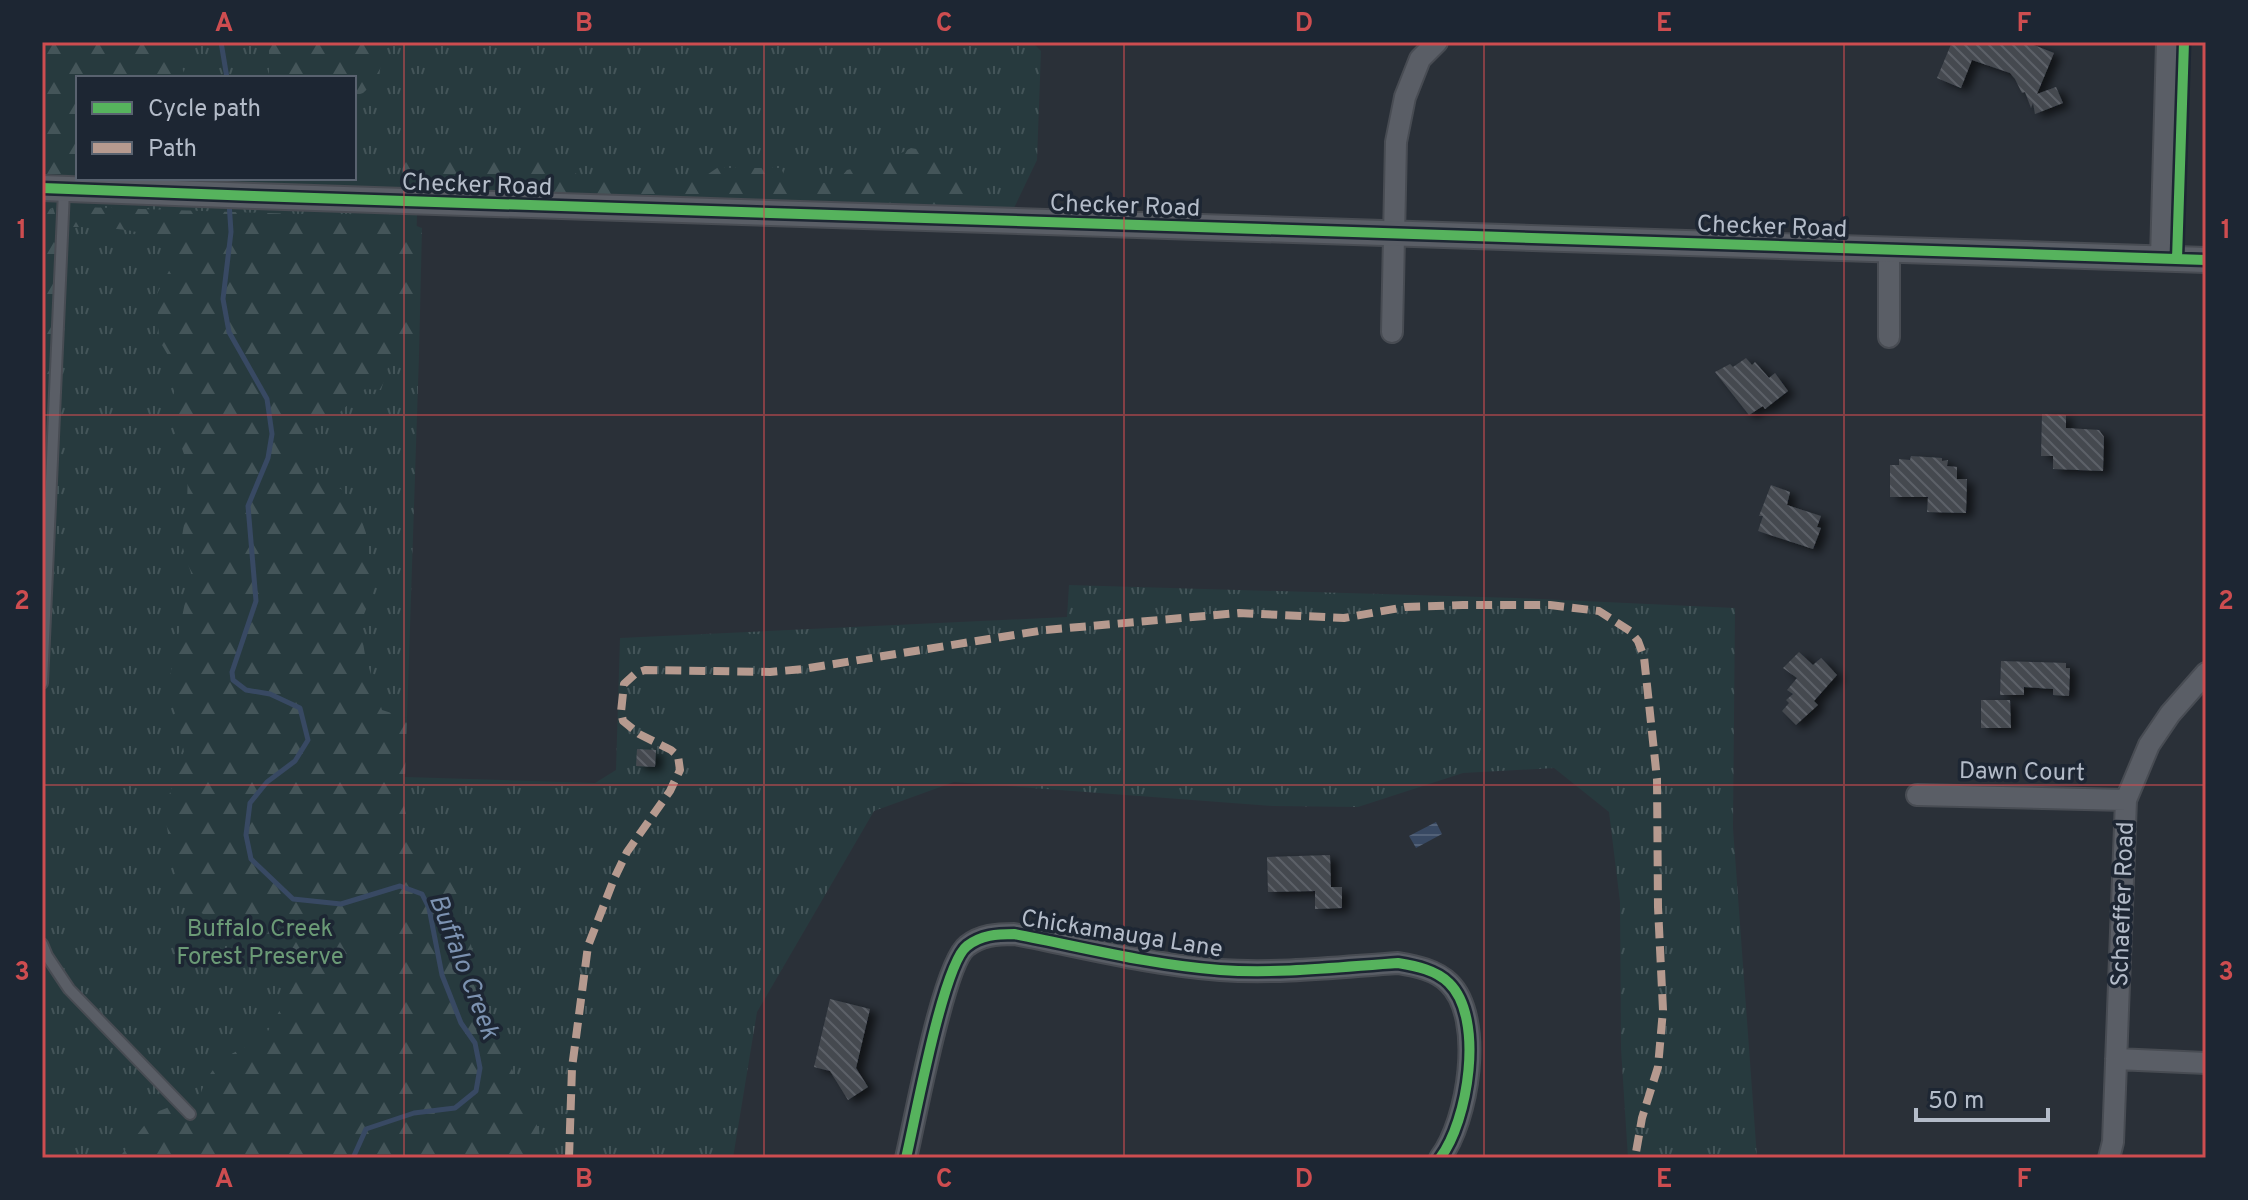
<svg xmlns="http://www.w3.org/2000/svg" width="2248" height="1200" viewBox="0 0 2248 1200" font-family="Overpass,sans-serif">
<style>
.grass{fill:url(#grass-tufts);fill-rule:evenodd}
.forest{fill:url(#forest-firs)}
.water{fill:url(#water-rules)}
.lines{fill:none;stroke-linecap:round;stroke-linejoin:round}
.stream{stroke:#384963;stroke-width:5}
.building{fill:url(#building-back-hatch);filter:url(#shadow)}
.service-casing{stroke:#484c53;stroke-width:14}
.minor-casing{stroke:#484c53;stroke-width:24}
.tertiary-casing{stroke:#484c53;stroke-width:28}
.service{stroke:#5a5e66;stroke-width:10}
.minor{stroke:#5a5e66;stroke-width:20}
.tertiary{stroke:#5a5e66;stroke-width:24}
.quiet{stroke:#b69a8f;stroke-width:8;stroke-dasharray:16 8;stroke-linecap:butt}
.cycleway-casing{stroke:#1d2633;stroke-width:15}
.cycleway{stroke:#56b35d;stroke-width:10}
.grid{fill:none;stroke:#ce4d50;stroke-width:2;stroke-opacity:0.55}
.labels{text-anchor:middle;stroke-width:7;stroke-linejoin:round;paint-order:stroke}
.street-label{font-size:24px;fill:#b4bcc9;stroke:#1d2633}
.park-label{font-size:24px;fill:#6b9a76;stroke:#1d2633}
.water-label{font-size:26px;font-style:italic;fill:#7c92b1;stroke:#1d2633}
.neatline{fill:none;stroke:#ce4d50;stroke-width:3}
.grid-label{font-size:26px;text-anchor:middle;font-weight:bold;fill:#ce4d50}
</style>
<defs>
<pattern id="grass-tufts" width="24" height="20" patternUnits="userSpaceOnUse" patternTransform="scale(2)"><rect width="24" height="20" fill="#273a3e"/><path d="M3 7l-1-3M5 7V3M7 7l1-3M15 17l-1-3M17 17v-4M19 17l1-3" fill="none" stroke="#445559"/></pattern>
<pattern id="forest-firs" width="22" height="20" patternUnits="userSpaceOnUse" patternTransform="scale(2)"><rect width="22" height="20" fill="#273a3e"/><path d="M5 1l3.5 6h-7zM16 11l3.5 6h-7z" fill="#445559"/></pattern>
<pattern id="water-rules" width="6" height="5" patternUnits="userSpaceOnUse" patternTransform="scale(2)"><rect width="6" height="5" fill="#384963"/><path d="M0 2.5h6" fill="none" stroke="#526178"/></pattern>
<pattern id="building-back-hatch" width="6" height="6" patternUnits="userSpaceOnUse" patternTransform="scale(2)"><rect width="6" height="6" fill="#444950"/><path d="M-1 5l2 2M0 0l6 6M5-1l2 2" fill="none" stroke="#5d6168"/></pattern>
<filter id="shadow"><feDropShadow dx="7" dy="4" stdDeviation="4" flood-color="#0009"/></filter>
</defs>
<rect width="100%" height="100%" fill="#2a3038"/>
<path class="grass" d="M42 42H1032L1041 51 1037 160 1014 208 964 206V198L418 179 413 356 419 355 407 718 403 717 404 779 405 777 595 783 616 770 620 638 1067 617 1069 585 1516 598 1735 608 1733 828 1757 1158H1628L1621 1049 1620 902 1609 812 1554 768 1463 773 1358 807 1272 806 954 782 874 811 757 1012 733 1158H42ZM78 78H354V178H78Z"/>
<path class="forest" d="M42 42H176L177 55 186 78H78V176L42 175Z
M269 42H380L382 53 379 78 363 93 354 96V78H269Z
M911 148 949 155 964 176V206L448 189 402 175 403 158 518 156 562 165 583 178 701 179 717 168H781L787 182 836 183 847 170 883 162Z
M81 207 392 217 422 228 419 355 389 364 381 390 365 389 339 413 316 422 304 455 317 477 341 489 356 505 366 533 373 592 360 624 365 655 382 710 407 718 404 806 412 842 442 865 461 902 483 996 520 1089 539 1130 543 1158H119L154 1113 200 1095C213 1060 229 1053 263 1040L294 985 272 954 198 911 178 892 164 810 184 752 170 676 191 573 181 542 187 507 188 466 170 413 178 372 159 340 157 294 172 265C170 259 167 252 164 247 148 225 93 228 69 227L71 210Z
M42 208H50L57 216 42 537Z"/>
<path class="water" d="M1436 822 1442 834 1416 848 1409 836Z"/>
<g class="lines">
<path class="stream" d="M221 42 227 78
M229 202 231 232 223 299 229 332 267 399 272 434 268 458 248 506 256 601 232 672 233 680 246 690 270 694 300 708 308 740 295 761 267 782 250 803 246 835 251 859 293 899 341 904 400 886 422 894 429 908 442 975 461 1023 475 1043 480 1068 476 1091 455 1108 414 1113 366 1129 353 1158"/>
</g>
<path class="building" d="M1952 42H2026L2054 53 2037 94 2056 87 2063 103 2035 114 2033 103 2031 108 2025 92 2022 93 2015 79 2010 73 1972 60 1961 88 1937 78Z
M1746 358 1752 365 1755 362 1769 378 1775 373 1788 391 1765 409 1763 406 1749 415 1715 372 1730 364 1733 367Z
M2042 414 2066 415V428L2099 430 2104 437 2103 471 2053 469V456H2041Z
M1911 456 1942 458V461L1948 460 1947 466 1957 467V479H1967L1966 513 1927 512 1928 497H1890V465H1899V459L1910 460Z
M1771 485 1790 492 1787 505 1821 516 1817 527 1821 528 1813 549 1758 531 1763 516H1759Z
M1799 652 1813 665 1821 658 1837 675 1814 701 1818 705 1796 725 1782 711 1789 703 1786 700 1793 694 1787 690 1797 678 1783 668Z
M2001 661 2066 663V668H2070L2069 696 2053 695V689L2024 687V695H2000Z
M1981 700H2010L2011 728H1981Z
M637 749 656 750 655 767 636 766Z
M1330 855 1331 887H1342V908L1315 909V891L1268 892 1267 857Z
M830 999 870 1009 856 1068 868 1087 848 1100 830 1071 814 1067Z"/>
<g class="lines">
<g class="service-casing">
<path id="service" d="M42 683 64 191
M42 944 47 956 69 989 190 1114"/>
</g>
<g class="minor-casing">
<path id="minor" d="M1889 249V337
M1392 332 1396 142 1405 97 1420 59 1437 42
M1917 795 2126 800
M2116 1059 2206 1063
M906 1158C915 1121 943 964 967 946 981 935 997 934 1014 934 1082 947 1151 965 1220 970 1279 974 1339 967 1398 963 1416 966 1436 970 1449 983 1485 1018 1468 1122 1440 1158
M2109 1158 2113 1142 2126 800 2149 745 2170 714 2206 673"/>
</g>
<g class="tertiary-casing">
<path id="tertiary" d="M42 188 254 196 2206 260
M2163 258 2169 42"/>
</g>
<use href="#service" class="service"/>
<use href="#minor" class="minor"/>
<use href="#tertiary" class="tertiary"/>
<path class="quiet" d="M569 1158 572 1068 588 946 614 879 627 852 670 791 680 770 678 756 671 750 639 734 623 721 621 712 624 684 636 673 645 670 770 672 803 669 1045 630 1239 613 1344 618 1405 607 1463 605H1550L1599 611 1630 631 1638 641 1644 657 1657 779 1658 907 1663 1010 1658 1067 1642 1118 1635 1158"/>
<g class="cycleway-casing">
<path id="cycleway" d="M42 188 254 196 2206 260
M2177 259 2184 42
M906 1158C915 1121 943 964 967 946 981 935 997 934 1014 934 1082 947 1151 965 1220 970 1279 974 1339 967 1398 963 1416 966 1436 970 1449 983 1485 1018 1468 1122 1440 1158"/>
</g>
<use href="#cycleway" class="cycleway"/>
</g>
<path class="grid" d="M404 42V1158M764 42V1158M1124 42V1158M1484 42V1158M1844 42V1158M42 415H2206M42 785H2206"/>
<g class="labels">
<g class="street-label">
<text transform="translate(477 184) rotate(2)" y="8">Checker Road</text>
<text transform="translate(1125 205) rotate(2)" y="8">Checker Road</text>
<text transform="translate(1772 226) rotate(2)" y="8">Checker Road</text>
<text transform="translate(2022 771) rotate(1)" y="8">Dawn Court</text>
<text transform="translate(2122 904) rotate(-88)" y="8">Schaeffer Road</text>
<text transform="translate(1122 933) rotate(9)" y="8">Chickamauga Lane</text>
</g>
<g class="park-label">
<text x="260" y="936">Buffalo Creek<tspan x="260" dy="28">Forest Preserve</tspan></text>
</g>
<g class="water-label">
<text transform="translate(465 966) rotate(69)" y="9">Buffalo Creek</text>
</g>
</g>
<rect width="2248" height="1200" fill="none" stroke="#1d2633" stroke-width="88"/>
<rect x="76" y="76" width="280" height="104" fill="#1d2633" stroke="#59626f" stroke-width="2"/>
<rect x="92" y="102" width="40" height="12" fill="#56b35d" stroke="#59626f" stroke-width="2"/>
<text x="148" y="116" font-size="24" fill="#b4bcc9">Cycle path</text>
<rect x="92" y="142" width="40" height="12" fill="#b69a8f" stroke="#59626f" stroke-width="2"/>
<text x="148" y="156" font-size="24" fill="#b4bcc9">Path</text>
<path d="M1916 1108v12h132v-12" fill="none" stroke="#b4bcc9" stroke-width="4"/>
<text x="1928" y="1108" font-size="24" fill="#b4bcc9" stroke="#1d2633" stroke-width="6" paint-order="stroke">50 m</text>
<rect x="44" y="44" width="2160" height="1112" class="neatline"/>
<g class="grid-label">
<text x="224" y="31">A</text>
<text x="584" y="31">B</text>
<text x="944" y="31">C</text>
<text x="1304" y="31">D</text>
<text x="1664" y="31">E</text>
<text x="2024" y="31">F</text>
<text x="22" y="238">1</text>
<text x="2226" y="238">1</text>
<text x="22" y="609">2</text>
<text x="2226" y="609">2</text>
<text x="22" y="980">3</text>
<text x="2226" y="980">3</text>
<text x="224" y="1187">A</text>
<text x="584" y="1187">B</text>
<text x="944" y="1187">C</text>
<text x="1304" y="1187">D</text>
<text x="1664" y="1187">E</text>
<text x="2024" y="1187">F</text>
</g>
</svg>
